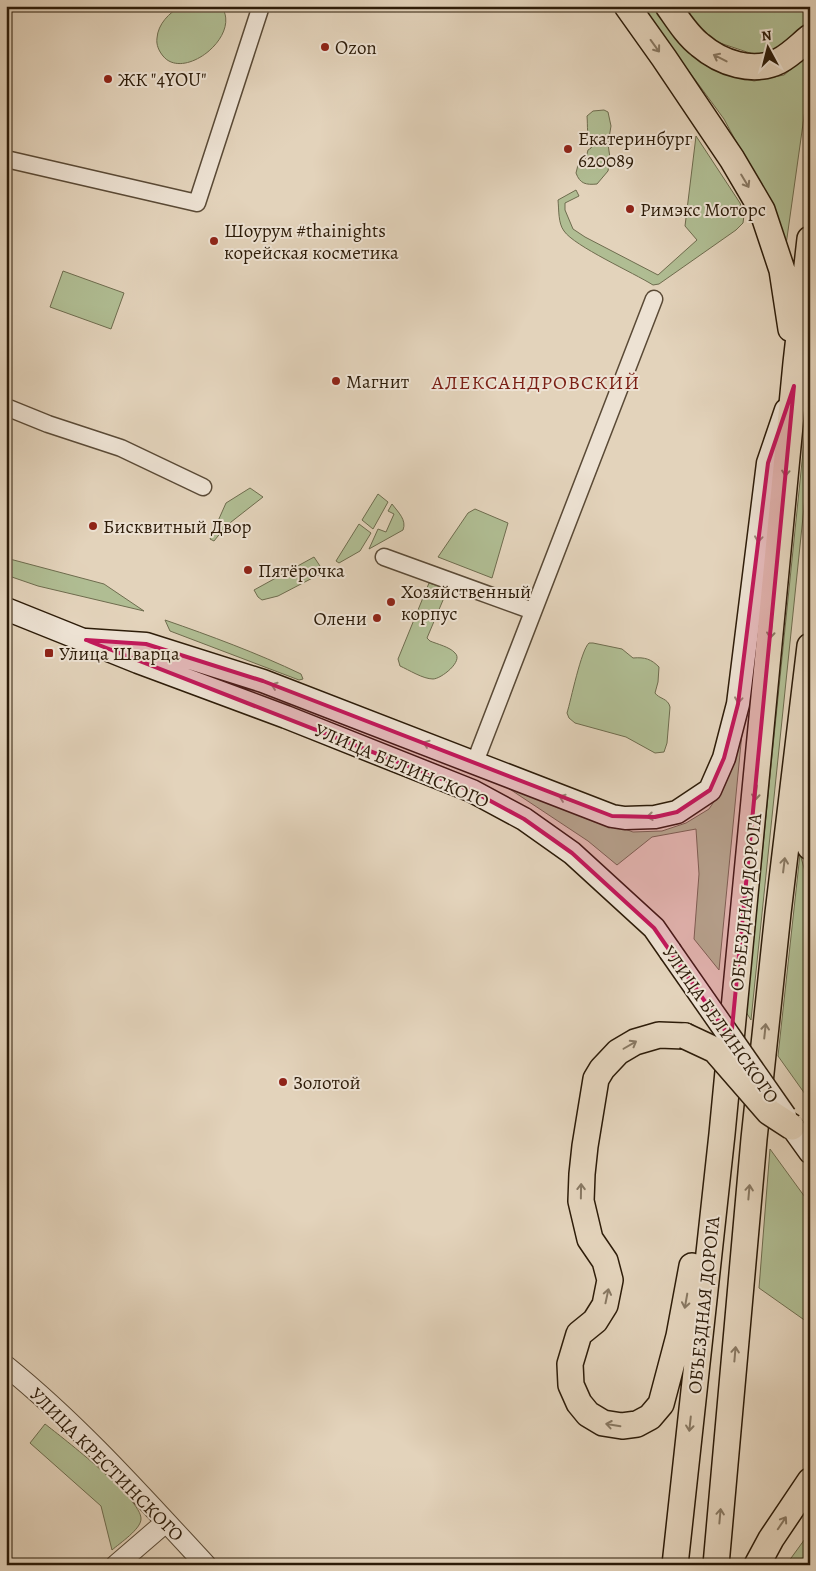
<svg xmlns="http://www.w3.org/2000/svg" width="816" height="1571" viewBox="0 0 816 1571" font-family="Alegreya,serif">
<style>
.green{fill:#b0bd93;stroke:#6e6c4e}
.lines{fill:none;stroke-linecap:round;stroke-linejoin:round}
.minor-casing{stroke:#5a4a36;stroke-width:19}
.tertiary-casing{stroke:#5a4a36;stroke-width:22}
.secondary-casing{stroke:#2d1c09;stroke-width:25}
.primary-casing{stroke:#2d1c09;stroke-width:28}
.minor{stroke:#ede2d3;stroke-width:16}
.tertiary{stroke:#ede2d3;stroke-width:20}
.secondary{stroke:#ede2d3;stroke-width:22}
.primary{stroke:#e3d3bb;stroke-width:25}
.secondary-bridge-casing{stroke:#2d1c09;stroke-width:25;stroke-linecap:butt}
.primary-bridge-casing{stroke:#2d1c09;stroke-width:28;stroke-linecap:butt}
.secondary-bridge{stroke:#ede2d3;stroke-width:22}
.primary-bridge{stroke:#e3d3bb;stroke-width:25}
.oneway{stroke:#887862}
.oneway2{stroke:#978978}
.marked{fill:#c2185b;fill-opacity:0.2;stroke:#c2185b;stroke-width:4;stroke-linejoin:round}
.poi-dot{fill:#8f2418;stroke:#ede2d3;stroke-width:2}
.labels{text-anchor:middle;stroke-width:4;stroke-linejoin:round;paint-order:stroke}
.poi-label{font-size:19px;fill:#2d1c09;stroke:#ede2d3;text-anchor:start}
.street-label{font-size:19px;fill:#2d1c09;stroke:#ede2d3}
.neighbourhood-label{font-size:20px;letter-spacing:1px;fill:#7a1f14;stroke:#ede2d3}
</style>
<rect width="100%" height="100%" fill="#e3d3bb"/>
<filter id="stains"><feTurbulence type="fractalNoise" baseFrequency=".004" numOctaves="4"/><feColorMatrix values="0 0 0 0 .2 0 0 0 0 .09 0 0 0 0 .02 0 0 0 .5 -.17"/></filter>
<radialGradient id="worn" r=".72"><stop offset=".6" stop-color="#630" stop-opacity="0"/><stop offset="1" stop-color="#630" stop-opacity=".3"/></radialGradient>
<path class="green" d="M181 6H221C243 35 184 82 163 56 159 51 156 45 157 38 158 24 169 13 181 6Z
M641 6H656L683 45 721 73 754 81 784 75 810 54V74L786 245 768 201 724 119Z
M683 6H810L808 23 790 40 775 50 756 55 717 42 697 26Z
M604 110 608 112 611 126 608 144 610 158 608 171 597 184C586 185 580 184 576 173L578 165 586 158 588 150 591 148 592 145C586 135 588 127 587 116L593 111Z
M696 136 740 203 744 215 743 223 736 230 659 284 653 285C634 273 574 246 564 231 558 223 559 210 558 200L576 190 579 196 565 203V210L573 229 585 237 658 275 697 240 685 226Z
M63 271 124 293 111 329 50 307Z
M810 383V449L751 1020 746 1012Z
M250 488 263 497 226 526 214 541 210 539 226 503Z
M378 494 388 502 373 529 362 520Z
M392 504C398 512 407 520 403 530L369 549 378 529 386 532 394 514 388 511Z
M475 509 508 523 492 578 438 557 468 513Z
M359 524 371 533 360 551 339 563 336 561Z
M314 557 324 572 278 596 262 600 258 597 254 590Z
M6 558 104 584 144 611 38 586 6 575Z
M429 583 445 588 446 593 427 638 430 641C437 644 450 647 455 653 464 661 441 679 433 679 423 679 409 670 400 666L398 659Z
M165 620C211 636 257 653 301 674L303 679 299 680 170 631Z
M589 643H593L622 649 633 658C645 657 651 659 659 667L658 682 655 693C659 699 668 698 670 707L667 743 664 752 655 753 626 737 575 723 569 718 567 713C571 700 581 650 589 643Z
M745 702 719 970 694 939 699 874 696 829 652 837 617 865 588 841 499 782 633 832 662 831 686 823 709 809 725 785 732 765Z
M800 854 810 889V1101L778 1056Z
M770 1149 810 1204V1324L759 1288Z
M45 1424C63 1438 142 1499 141 1519 141 1529 120 1543 112 1550L101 1506 30 1443Z
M810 1532V1565H786Z"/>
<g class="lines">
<g class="minor-casing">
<path id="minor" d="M6 159 197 203 261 6
M6 407 48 424 121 448 203 487
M384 557 533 611
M475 762 654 299"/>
</g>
<g class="tertiary-casing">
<path id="tertiary" d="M6 1366C79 1425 142 1496 206 1565
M116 1565 166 1522"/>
</g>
<g class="secondary-casing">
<path id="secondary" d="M6 609 138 662 286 717 472 791 524 819 572 853 654 928 670 951
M86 640 146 644 263 681 612 816 625 818 655 817 677 812 710 790 724 758 738 704 768 463 786 410
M792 1127 810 1152"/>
</g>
<g class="primary-casing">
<path id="primary" d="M627 6 664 58 732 159 762 210 782 270 791 329
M668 6C678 20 687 35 700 45 721 63 753 74 779 61 791 55 800 45 810 37
M807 783V826L810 847
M685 1036 659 1035 635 1042 618 1052 602 1069 596 1079 585 1146 582 1174 581 1201 590 1239 605 1261 610 1280 605 1305 595 1321 579 1334 570 1364 571 1385 579 1403 588 1414 603 1423 622 1426 637 1424 650 1417 661 1404 679 1336 692 1266
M675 1565 722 1134 796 363 810 239
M716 1565 754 1139 778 913 810 646
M757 1565 771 1539 810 1481"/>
</g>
<use href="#minor" class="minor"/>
<use href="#tertiary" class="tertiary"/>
<use href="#secondary" class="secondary"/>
<use href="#primary" class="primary"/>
<g class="secondary-bridge-casing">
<path id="secondary-bridge" d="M670 951 785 1116"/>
</g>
<g class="primary-bridge-casing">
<path id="primary-bridge" d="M685 1036 715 1050 769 1112 792 1127"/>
</g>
<use href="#secondary-bridge" class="secondary-bridge"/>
<use href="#primary-bridge" class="primary-bridge"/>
</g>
<defs><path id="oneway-shaft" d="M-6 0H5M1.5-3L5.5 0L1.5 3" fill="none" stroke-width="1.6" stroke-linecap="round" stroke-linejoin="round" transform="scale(1.25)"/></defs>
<g class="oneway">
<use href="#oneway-shaft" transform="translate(655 46) rotate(54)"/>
<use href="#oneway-shaft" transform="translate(720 58) rotate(-153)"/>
<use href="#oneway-shaft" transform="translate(745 181) rotate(59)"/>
<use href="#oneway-shaft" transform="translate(786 469) rotate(95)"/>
<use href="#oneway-shaft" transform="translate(771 631) rotate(96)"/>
<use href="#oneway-shaft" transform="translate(756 793) rotate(96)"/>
<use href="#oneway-shaft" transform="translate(784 865) rotate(-83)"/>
<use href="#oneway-shaft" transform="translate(765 1031) rotate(-84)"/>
<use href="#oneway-shaft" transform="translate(630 1045) rotate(-30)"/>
<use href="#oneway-shaft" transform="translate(581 1191) rotate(-89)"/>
<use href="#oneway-shaft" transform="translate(749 1192) rotate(-85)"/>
<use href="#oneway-shaft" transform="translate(607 1296) rotate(-78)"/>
<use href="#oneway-shaft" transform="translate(686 1301) rotate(100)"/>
<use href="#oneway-shaft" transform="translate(735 1354) rotate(-85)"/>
<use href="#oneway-shaft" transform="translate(690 1424) rotate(96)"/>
<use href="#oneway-shaft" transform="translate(613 1425) rotate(-171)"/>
<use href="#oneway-shaft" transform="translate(720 1516) rotate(-85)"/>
<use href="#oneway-shaft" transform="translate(782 1523) rotate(-56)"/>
</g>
<g class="oneway2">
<use href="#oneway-shaft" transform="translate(759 535) rotate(97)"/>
<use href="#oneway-shaft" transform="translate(278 687) rotate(-159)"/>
<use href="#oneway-shaft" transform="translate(739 696) rotate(97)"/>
<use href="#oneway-shaft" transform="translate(430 745) rotate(-159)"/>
<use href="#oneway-shaft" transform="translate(566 799) rotate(-159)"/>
<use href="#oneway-shaft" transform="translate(654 816) rotate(173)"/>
</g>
<path class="marked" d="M794 386 731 1039 654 928 572 853 524 819 472 791 86 640 146 644 263 681 612 816 655 817 677 812 710 790 724 758 738 704 768 463Z"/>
<g class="poi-dot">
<circle cx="325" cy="47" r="5"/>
<circle cx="108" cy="79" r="5"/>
<circle cx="568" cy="149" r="5"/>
<circle cx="630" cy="209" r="5"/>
<circle cx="214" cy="241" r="5"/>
<circle cx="336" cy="381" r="5"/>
<circle cx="93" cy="526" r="5"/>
<circle cx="248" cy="570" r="5"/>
<circle cx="391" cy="602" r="5"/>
<circle cx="377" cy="618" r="5"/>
<rect x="44" y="648" width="10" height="10" rx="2.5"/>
<circle cx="283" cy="1082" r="5"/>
</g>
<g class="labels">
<g class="poi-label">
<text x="335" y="54">Ozon</text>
<text x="118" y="86">ЖК "4YOU"</text>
<text x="578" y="145">Екатеринбург<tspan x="578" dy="22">620089</tspan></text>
<text x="640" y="216">Римэкс Моторс</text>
<text x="224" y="237">Шоурум #thainights<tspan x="224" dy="22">корейская косметика</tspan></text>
<text x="346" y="388">Магнит</text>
<text x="103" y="533">Бисквитный Двор</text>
<text x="258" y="577">Пятёрочка</text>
<text x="401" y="598">Хозяйственный<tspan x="401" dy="22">корпус</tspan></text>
<text x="367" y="625" text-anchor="end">Олени</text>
<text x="59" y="660">Улица Шварца</text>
<text x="293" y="1089">Золотой</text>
</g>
<g class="street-label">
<text transform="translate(402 765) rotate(23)" y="7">УЛИЦА БЕЛИНСКОГО</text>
<text transform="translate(745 902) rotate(-84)" y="7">ОБЪЕЗДНАЯ ДОРОГА</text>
<text transform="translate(721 1024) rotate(55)" y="7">УЛИЦА БЕЛИНСКОГО</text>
<text transform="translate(703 1305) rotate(-84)" y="7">ОБЪЕЗДНАЯ ДОРОГА</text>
<text transform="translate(107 1464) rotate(45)" y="7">УЛИЦА КРЕСТИНСКОГО</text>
</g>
<g class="neighbourhood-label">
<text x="536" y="389">АЛЕКСАНДРОВСКИЙ</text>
</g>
</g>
<rect width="816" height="1571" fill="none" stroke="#e3d3bb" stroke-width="25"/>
<rect x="8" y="8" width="801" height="1556" fill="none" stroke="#2d1c09" stroke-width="2.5"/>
<rect x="12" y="12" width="791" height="1546" fill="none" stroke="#2d1c09"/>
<g transform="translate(768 48) rotate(353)" stroke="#ede2d3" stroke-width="4" paint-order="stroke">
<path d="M0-4L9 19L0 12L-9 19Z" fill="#2d1c09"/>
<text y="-8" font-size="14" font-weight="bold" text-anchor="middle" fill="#2d1c09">N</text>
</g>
<rect width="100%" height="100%" filter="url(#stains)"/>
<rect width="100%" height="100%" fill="url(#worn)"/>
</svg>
